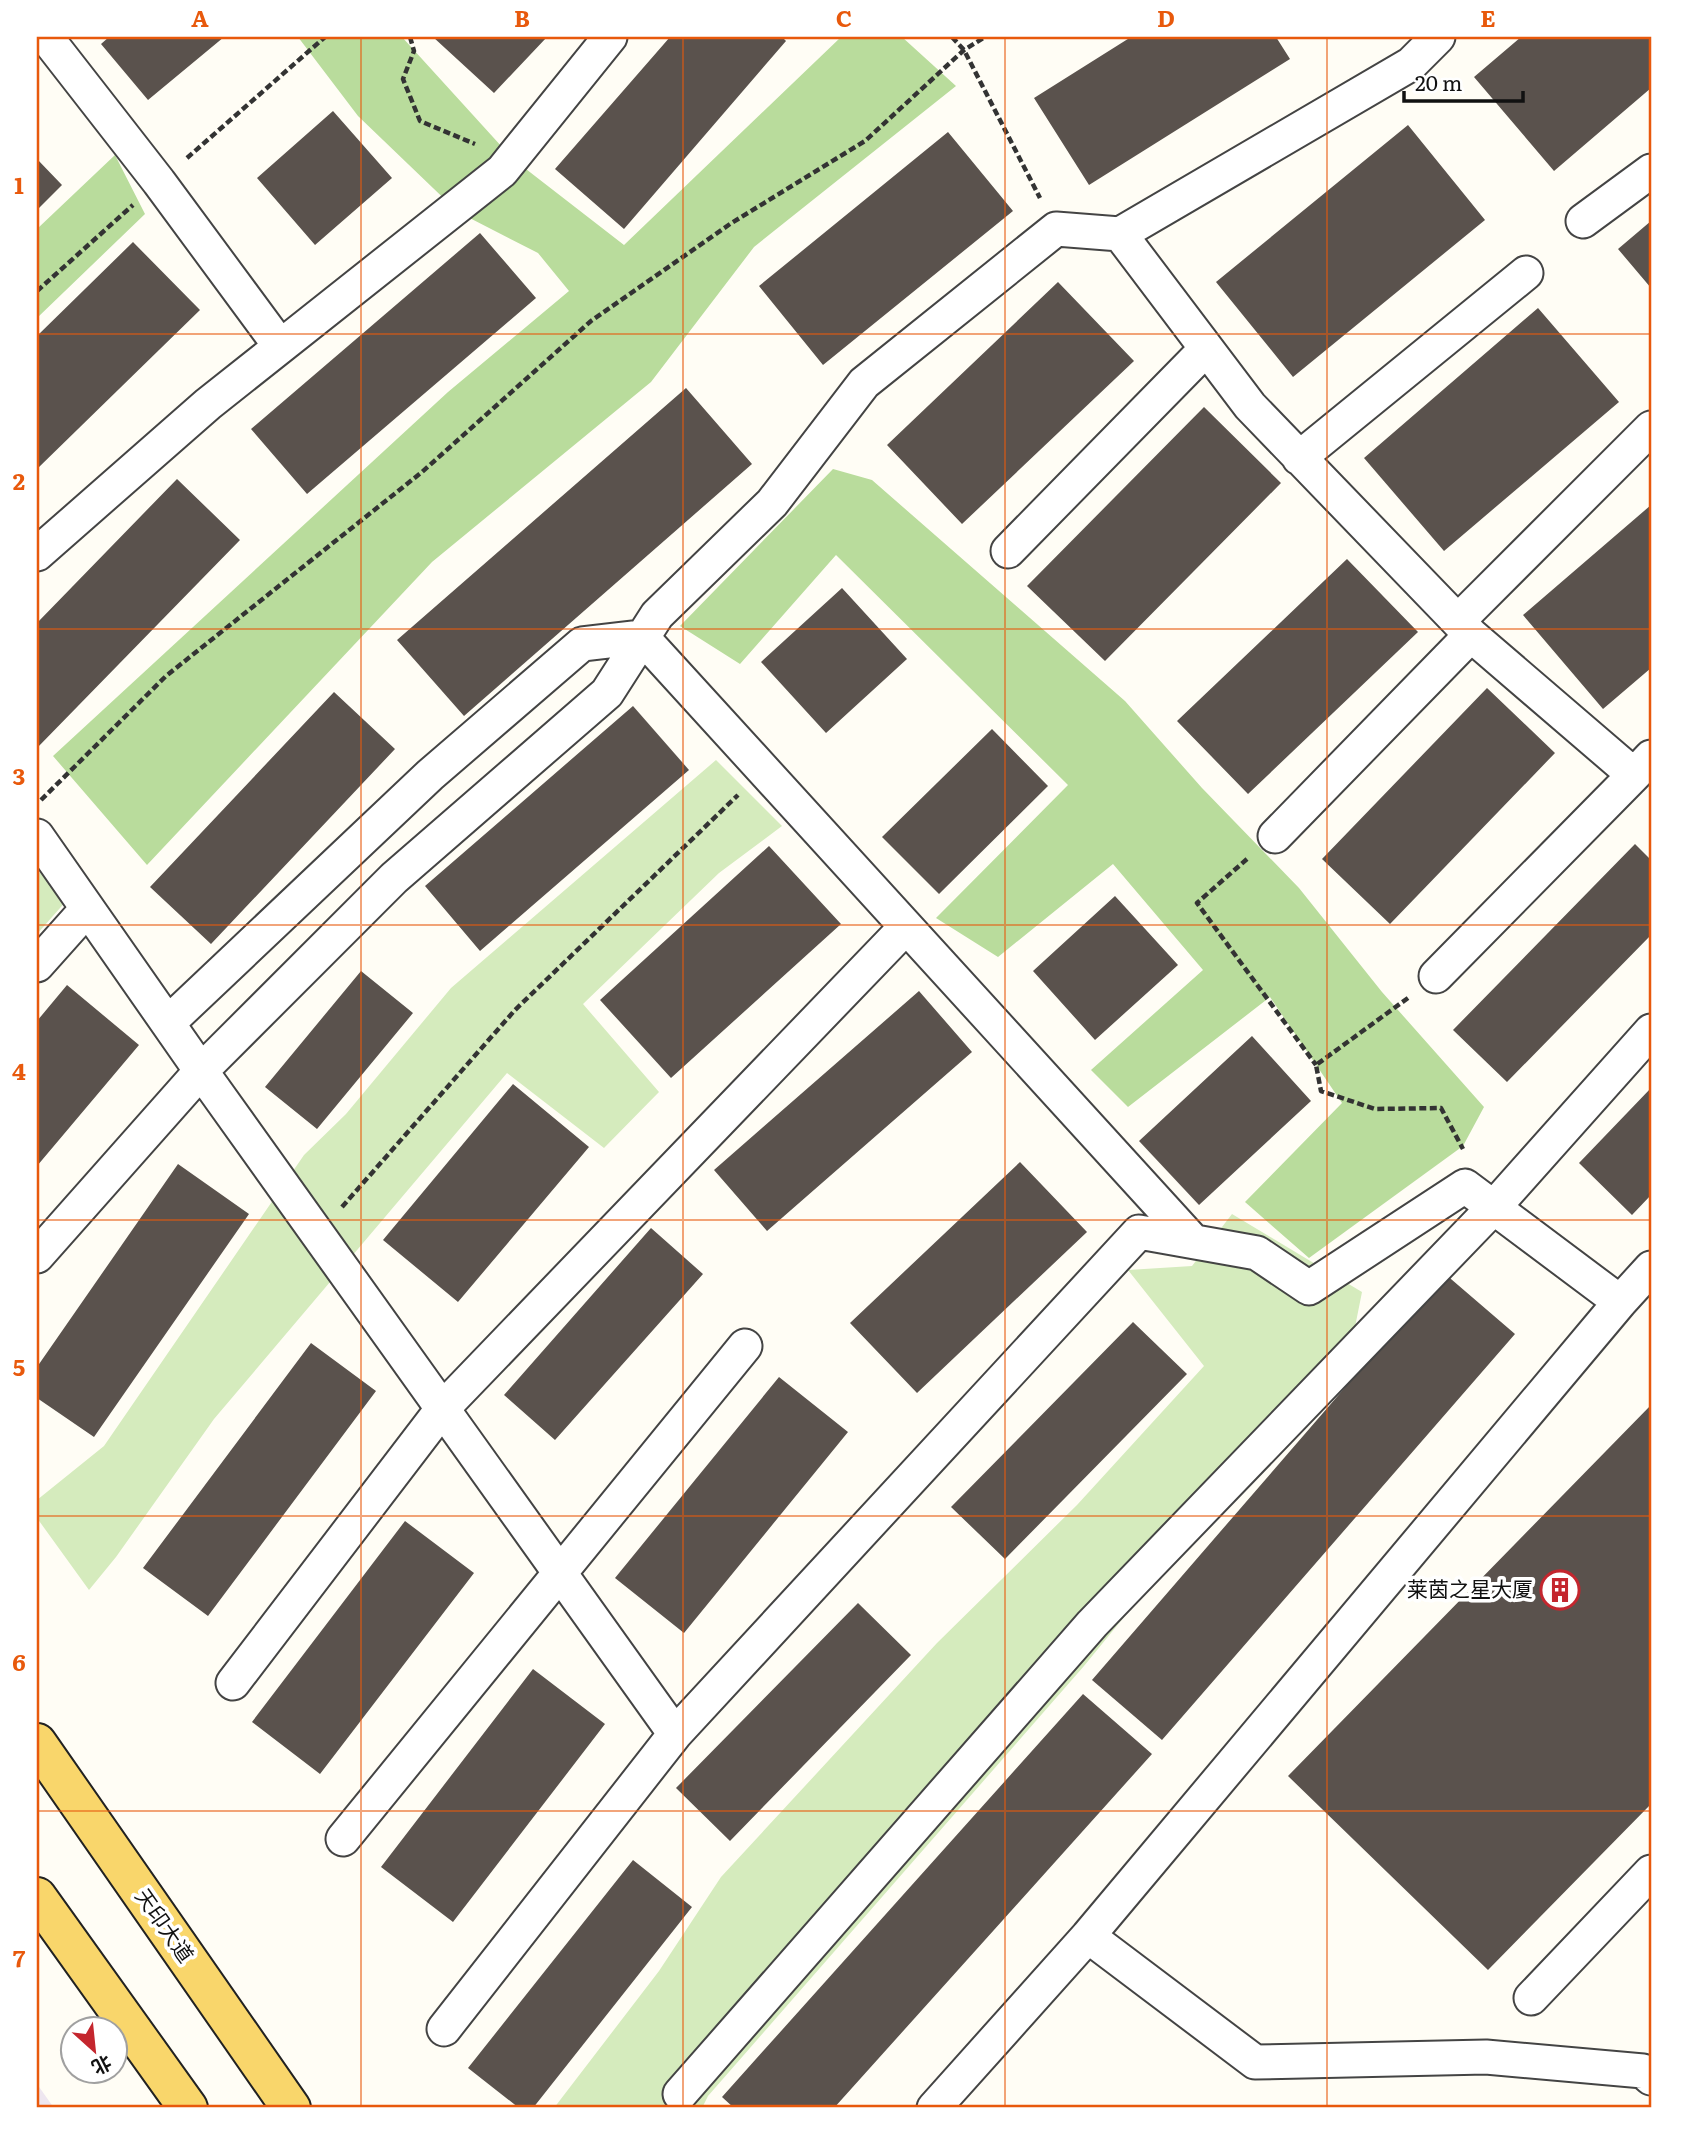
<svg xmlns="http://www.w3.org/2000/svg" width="1688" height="2145" viewBox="0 0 1688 2145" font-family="Literata,'Noto Sans SC',serif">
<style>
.industrial{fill:#eee6ef}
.green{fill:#d5ebbd}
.forest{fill:#b9dc9c}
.building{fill:#5a524d}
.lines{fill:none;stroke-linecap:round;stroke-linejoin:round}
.street-casing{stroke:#444;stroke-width:37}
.primary-casing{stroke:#222;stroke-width:42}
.path{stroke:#333;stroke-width:4.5;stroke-dasharray:7 3.5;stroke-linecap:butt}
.street{stroke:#fff;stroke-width:33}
.primary{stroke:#f9d66b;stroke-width:38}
.grid{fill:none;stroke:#e8590c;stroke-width:2;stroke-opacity:0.55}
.labels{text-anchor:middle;stroke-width:7;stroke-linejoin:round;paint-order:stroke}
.poi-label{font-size:21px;fill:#111;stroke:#fff;text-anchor:end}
.street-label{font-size:21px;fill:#111;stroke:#fff}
.neatline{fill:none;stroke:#e8590c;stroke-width:2.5}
.grid-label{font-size:23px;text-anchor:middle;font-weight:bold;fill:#e8590c}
</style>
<rect width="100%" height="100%" fill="#fffdf5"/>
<path class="industrial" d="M37 2084 54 2108H37Z"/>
<path class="green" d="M716 760 782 826 719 873 583 1004 659 1092 604 1148 507 1073 214 1419 116 1557 89 1590 37 1518V1500L104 1446 304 1155 346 1114 451 988Z
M37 870 68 899 37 934Z
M1232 1214 1362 1292 1353 1337 1084 1666 708 2096 702 2108H554L659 1971 721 1877 937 1643 1077 1505 1204 1366 1128 1270 1192 1266Z"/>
<path class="forest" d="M298 37H402L513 159 624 245 841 37H902L956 86 754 247 651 382 432 562 147 865 53 756 448 392 569 291 538 253 458 212 358 116Z
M115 155 145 214 37 318V229Z
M833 469 872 480 1125 701 1202 788 1299 888 1382 992 1484 1107 1463 1146 1309 1258 1245 1202 1342 1103 1270 997 1128 1107 1091 1070 1203 970 1113 864 998 957 936 918 1068 785 836 555 740 664 680 626Z"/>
<path class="building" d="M109 37H224L148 100 101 44Z
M433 37H547L494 93Z
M670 37H782L786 41 624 229 555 169Z
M1131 37H1276L1290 59 1089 185 1034 98Z
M1521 37H1651V88L1554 171 1474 77Z
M333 111 392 178 315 245 257 178Z
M1408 125 1485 220 1293 377 1216 282Z
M948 132 1013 211 823 365 759 286Z
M37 159 62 185 37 210Z
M1651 221V288L1618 249Z
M480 233 536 298 307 494 251 429Z
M133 242 200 310 37 469V336Z
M1058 282 1134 361 962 524 887 445Z
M1538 308 1619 402 1444 551 1364 458Z
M686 388 752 464 464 716 397 640Z
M1204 407 1281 483 1105 661 1027 586Z
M177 479 240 540 37 748V623Z
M1651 505V668L1603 709 1523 615Z
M1347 559 1418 632 1248 794 1177 721Z
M842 588 907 659 826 733 761 662Z
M1487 688 1555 753 1390 924 1322 859Z
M334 692 395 749 211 944 150 887Z
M633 706 689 770 480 951 425 886Z
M992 729 1048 786 939 894 882 837Z
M1635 844 1651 860V935L1507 1082 1453 1030Z
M769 846 841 924 671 1078 600 1000Z
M1115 896 1178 965 1095 1040 1033 971Z
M361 971 413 1013 317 1129 265 1087Z
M67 985 139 1045 37 1166V1021Z
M919 991 972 1052 767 1231 714 1170Z
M1252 1036 1311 1101 1199 1205 1139 1141Z
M513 1084 589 1147 458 1302 383 1240Z
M1651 1088V1195L1632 1215 1579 1163Z
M1020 1162 1087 1232 917 1393 850 1323Z
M178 1164 249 1214 94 1437 37 1398V1367Z
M651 1228 703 1274 555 1440 504 1395Z
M1444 1273 1515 1334 1162 1740 1092 1680Z
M1133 1322 1187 1374 1005 1559 951 1507Z
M311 1343 376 1391 208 1616 143 1568Z
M779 1377 848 1432 684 1633 615 1578Z
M1651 1405V1804L1488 1970 1288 1776Z
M405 1521 474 1573 320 1774 252 1722Z
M858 1603 911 1655 730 1841 676 1788Z
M533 1669 605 1724 453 1922 381 1867Z
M1083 1694 1152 1754 834 2108H734L722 2097Z
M633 1860 692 1907 533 2108H519L468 2068Z"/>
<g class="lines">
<g class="street-casing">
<path id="street" d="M46 37 159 182 280 346
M1583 221 1651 171
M1120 234 1250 406 1471 635 1634 775 1651 757
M1299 458 1526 273
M1008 551 1206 349
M37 554 208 404 502 171 610 37
M1458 621 1651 428
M37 836 201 1071 675 1734 1139 1232 1257 1253 1309 1288 1465 1186 1620 1302
M1275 836 1471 635
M37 965 87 909
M1436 976 1634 775
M168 1023 430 775 582 644 642 637 1193 1241
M37 1256 201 1071 394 878 607 693 657 615 772 503 864 383 1056 229 1120 234 1411 64 1438 37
M233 1683 443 1408 906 927
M343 1839 745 1346
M1088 1936 1255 2062 1486 2057 1643 2071 1651 2078
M1531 1998 1651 1872
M444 2029 675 1734
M680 2094 1092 1624 1494 1207 1651 1031
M934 2108 1088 1936 1620 1302 1651 1268"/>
</g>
<g class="primary-casing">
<path id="primary" d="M37 1743 291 2108
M37 1897 188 2108"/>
</g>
<path class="path" d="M410 37 414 51 403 79 420 121 475 144
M952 37 964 50 1040 198
M187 158 325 37
M37 291 133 205
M41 800 166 676 422 472 591 321 730 224 865 141 964 50 985 37
M1247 859 1197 903 1316 1065
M1408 998 1316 1065 1321 1091 1375 1109 1441 1108 1463 1149
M342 1207 515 1010 738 795"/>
<use href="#street" class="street"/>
<use href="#primary" class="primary"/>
</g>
<path class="grid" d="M361 37V2108M683 37V2108M1005 37V2108M1327 37V2108M37 334H1651M37 629H1651M37 925H1651M37 1220H1651M37 1516H1651M37 1811H1651"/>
<defs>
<g id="building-ring" transform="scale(2.0125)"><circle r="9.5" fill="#fff" stroke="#c4262e" stroke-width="1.5"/><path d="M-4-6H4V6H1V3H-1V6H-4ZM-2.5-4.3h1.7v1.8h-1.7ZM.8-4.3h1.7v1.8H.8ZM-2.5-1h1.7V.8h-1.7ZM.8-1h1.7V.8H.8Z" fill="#c4262e"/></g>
</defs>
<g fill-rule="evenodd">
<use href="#building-ring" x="1560" y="1590"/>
</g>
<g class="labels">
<g class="poi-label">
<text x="1533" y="1597">莱茵之星大厦</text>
</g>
<g class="street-label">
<text transform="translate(164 1926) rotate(55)" y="7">天印大道</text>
</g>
</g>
<rect width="1688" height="2145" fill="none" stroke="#ffffff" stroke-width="77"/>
<g transform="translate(94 2050) rotate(153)"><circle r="33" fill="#ffffff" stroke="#a0a0a0" stroke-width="2"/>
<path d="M0-5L12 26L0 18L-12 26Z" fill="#c4262e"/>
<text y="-10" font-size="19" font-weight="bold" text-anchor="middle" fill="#111111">北</text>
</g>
<path d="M1404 91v10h119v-10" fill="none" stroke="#111111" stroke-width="3.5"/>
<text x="1415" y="91" font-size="21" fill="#111111" stroke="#ffffff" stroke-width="5" paint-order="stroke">20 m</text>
<rect x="38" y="38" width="1612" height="2068" class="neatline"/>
<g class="grid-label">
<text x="200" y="27">A</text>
<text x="522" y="27">B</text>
<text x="844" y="27">C</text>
<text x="1166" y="27">D</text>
<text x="1488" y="27">E</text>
<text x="19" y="194">1</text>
<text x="19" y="490">2</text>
<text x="19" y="785">3</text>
<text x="19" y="1080">4</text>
<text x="19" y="1376">5</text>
<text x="19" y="1671">6</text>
<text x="19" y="1967">7</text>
</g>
</svg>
